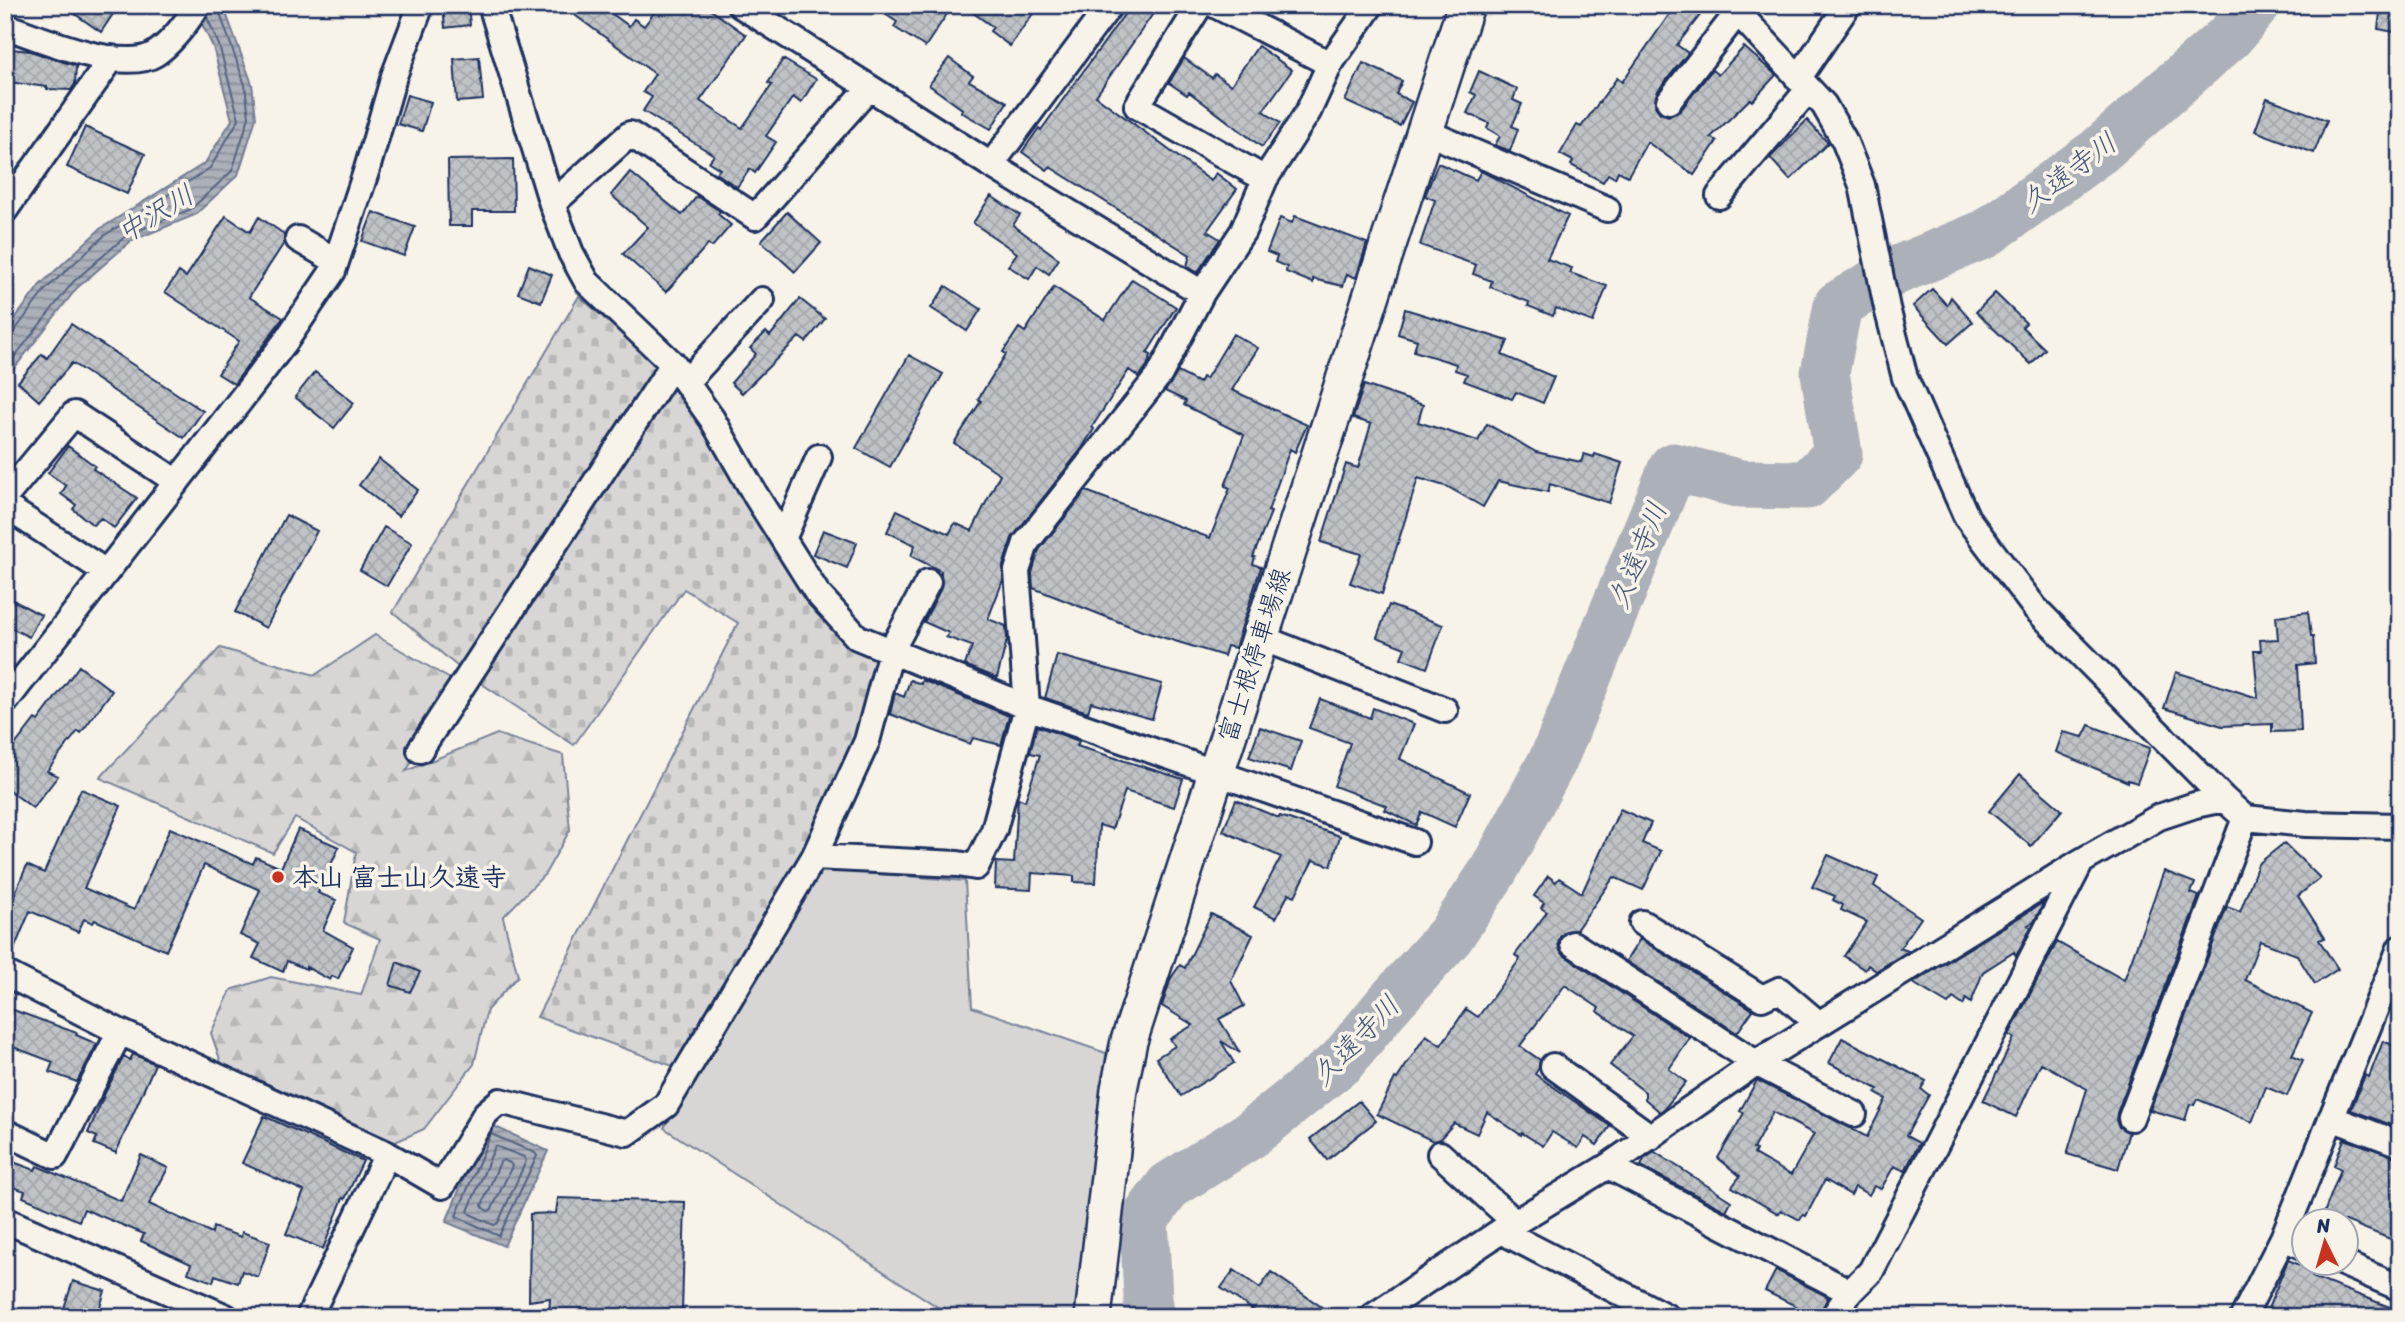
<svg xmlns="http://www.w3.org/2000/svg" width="2405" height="1322" viewBox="0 0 2405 1322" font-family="Sriracha,'Klee One',sans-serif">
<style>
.forest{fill:url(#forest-firs);stroke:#798299;stroke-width:2}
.cemetery{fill:url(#cemetery-stones);stroke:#798299;stroke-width:2}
.pitch{fill:#d7d6d4;stroke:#798299;stroke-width:2}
.water{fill:url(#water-rules);stroke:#727c95;stroke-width:2}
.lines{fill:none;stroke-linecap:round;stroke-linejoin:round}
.shore{stroke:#556382;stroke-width:2}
.river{stroke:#acb0b9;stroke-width:49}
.building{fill:url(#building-cross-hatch);stroke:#1b2f5e;stroke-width:2;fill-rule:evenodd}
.street-casing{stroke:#1b2f5e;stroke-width:30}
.secondary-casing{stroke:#1b2f5e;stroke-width:40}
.street{stroke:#f7f3e8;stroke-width:24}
.secondary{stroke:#f7f3e8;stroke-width:35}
.poi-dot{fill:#c8321e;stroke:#f7f3e8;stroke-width:2.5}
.labels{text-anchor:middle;stroke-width:7;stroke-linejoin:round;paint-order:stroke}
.street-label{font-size:26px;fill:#1b2f5e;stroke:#f7f3e8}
.poi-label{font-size:26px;font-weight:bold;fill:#1b2f5e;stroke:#f7f3e8;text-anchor:start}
.water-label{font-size:28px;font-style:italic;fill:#465679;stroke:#f7f3e8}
</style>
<defs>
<pattern id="forest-firs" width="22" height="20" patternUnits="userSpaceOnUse" patternTransform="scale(1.75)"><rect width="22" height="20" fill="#d7d6d4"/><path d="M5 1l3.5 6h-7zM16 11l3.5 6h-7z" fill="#b8b8b8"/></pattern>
<pattern id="cemetery-stones" width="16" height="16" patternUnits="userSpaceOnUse" patternTransform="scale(1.75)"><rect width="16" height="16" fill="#d7d6d4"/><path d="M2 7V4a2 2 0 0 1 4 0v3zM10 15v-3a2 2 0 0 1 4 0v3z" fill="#b8b8b8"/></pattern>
<pattern id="water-rules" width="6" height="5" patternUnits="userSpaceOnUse" patternTransform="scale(1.75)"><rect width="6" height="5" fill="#acb0b9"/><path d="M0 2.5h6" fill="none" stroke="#8b909a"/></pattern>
<pattern id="building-cross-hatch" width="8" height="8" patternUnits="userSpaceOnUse" patternTransform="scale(1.75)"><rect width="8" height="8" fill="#c0c3c5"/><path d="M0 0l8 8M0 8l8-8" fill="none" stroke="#a4a8ac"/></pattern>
</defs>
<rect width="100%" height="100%" fill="#f7f3e8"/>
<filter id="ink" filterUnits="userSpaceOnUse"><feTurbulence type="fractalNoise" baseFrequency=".0143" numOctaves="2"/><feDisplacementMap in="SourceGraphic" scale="14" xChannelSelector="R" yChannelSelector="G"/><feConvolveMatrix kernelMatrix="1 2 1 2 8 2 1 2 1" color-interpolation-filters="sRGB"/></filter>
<g filter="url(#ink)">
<path class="forest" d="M375 635 462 686 406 771 497 734 563 755 570 830 545 874 503 917 518 976 487 1010 474 1064 424 1129 389 1145 226 1077 211 1033 231 990 271 977 361 995 380 939 344 923 356 852 295 818 273 853 100 778 220 648 315 675Z"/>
<path class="cemetery" d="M579 296 656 364 724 455 844 632 893 663 810 838 681 1069 537 1017 738 623 684 589 574 745 464 672 393 612Z"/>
<path class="pitch" d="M808 868 965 881 972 1007 1106 1053 1084 1317H953L664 1128Z"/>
<path class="water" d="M193 5H223L252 84 256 118 238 175 195 215 131 241 77 288 5 380V332L40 285 100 229 205 163 232 120 213 47Z
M487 1123 548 1151 504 1246 446 1222Z"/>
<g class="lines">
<path class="shore" d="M5 335 13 333 45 290 105 235 210 168 239 119 219 45 207 17
M5 369 73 282 127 235 191 209 232 171 249 117 245 85 217 5
M491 1134 535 1153 537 1156 499 1236 456 1216Z
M495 1146 524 1157 526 1161 498 1223 494 1225 470 1214 468 1211Z
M503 1160 510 1163 512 1166 492 1209 488 1211 483 1208 482 1205 500 1162Z"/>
<path class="river" d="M1149 1317 1144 1220 1169 1186 1250 1135 1342 1061 1386 1007 1450 936 1494 870 1554 758 1673 467 1741 484 1807 485 1838 454 1825 373 1838 305 1895 271 1985 234 2099 151 2230 36 2256 5"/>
</g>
<path class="building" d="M62 5H119L101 32Z
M443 5H468L470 25 445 28Z
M561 5H600L629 26 634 19 644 26 660 5H704L746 35 700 101 742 128 772 85 768 83 783 59 816 79 801 103 793 97 766 136 776 142 755 173 750 169 737 187 716 173 720 169 709 162 714 155 643 111 652 97 643 92 655 74Z
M871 5H953L925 47 894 27 897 22Z
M962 5H1039L1010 46 990 31 993 27Z
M1131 5H1159L1096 96 1211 181 1216 173 1237 189 1207 231 1220 239 1197 273 1187 266 1190 255 1050 167 1047 170 1022 152 1039 128 1041 130Z
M1676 5H1708L1677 45 1688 53 1657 92 1655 106 1660 113 1668 116 1680 111 1712 70 1718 75 1744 47 1776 75 1752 101 1750 99 1711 137 1717 141 1694 175 1647 142 1628 176 1618 171 1615 178 1608 174 1603 182 1571 165 1573 161 1560 154 1577 125 1581 127 1617 78 1622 82Z
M2381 5H2400V33L2378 29Z
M1258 46 1292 70 1263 111 1280 123 1262 147 1189 92 1187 95 1169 83 1184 58 1212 78 1215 74 1231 85Z
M11 49 30 51 76 66 75 84 71 90 47 89V87L7 82Z
M479 57 483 100 457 102 454 59Z
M949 58 973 76 969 81 1007 102 991 129 961 112 962 109 929 85Z
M1363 63 1402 81 1396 94 1412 102 1400 126 1345 101Z
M1479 71 1517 89 1513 100 1522 104 1512 126 1518 129 1510 151 1495 145 1500 136 1487 128 1489 123 1467 113 1476 95 1470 92Z
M407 95 431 102 422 131 398 124Z
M2267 98 2327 120 2314 153 2255 131Z
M1807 120 1828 143 1790 180 1770 158Z
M85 127 145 154 127 194 67 167Z
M513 159 514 211H472V226H449L448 160Z
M1438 163 1476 180 1481 171 1568 216 1547 259 1572 268 1570 273 1607 286 1593 322 1556 308 1553 316 1528 306 1529 302 1490 287 1492 281 1473 274 1476 265 1420 245 1435 200 1425 196Z
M630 172 682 215 697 196 720 211 718 214 731 225 712 247 708 244 666 292 623 254 648 227 611 195Z
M991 196 1020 215 1013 225 1059 259 1049 274 1037 266 1029 279 1008 266 1017 253 973 223Z
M373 212 415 227 404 256 362 241Z
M787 212 821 243 795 272 761 241Z
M226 216 250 232 259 217 284 234V243L249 297 283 318 234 384 218 374 239 341 165 292 179 272 186 277Z
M1295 216 1367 243 1356 278 1347 274 1343 286 1313 279V283L1286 272 1287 267 1275 262 1277 256 1267 252 1280 218 1292 223Z
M529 265 552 275 541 302 518 293Z
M1132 279 1176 307 1147 353 1151 355 1147 366 1139 377 1129 370 1092 427 1094 429 1082 448 1012 538 1003 566V580L988 619 1006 626 1007 640 997 678 965 665 972 646 946 637 949 633 924 622 941 588V571L911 556 915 545 887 532 897 510 949 534 955 523 972 531 1000 474 954 443 981 401 978 399 1006 354 1003 352 1019 328 1025 332 1054 287 1105 320Z
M946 286 981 309 967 331 931 308Z
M1932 289 1947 305 1951 297 1973 322 1948 344 1913 306Z
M1995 293 2026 323 2022 327 2045 349 2031 364 1976 312Z
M800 299 825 319 806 342 799 337 742 393 731 383 756 354 750 348 766 332 770 336Z
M1405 309 1508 341 1502 355 1554 377 1543 403 1516 392 1512 399 1464 381 1467 374 1455 370 1456 364 1414 351 1417 340 1398 334Z
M71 324 203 411 184 438 72 363 39 401 18 382 42 354 47 358Z
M1233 334 1258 348 1232 390 1307 425 1295 452 1290 449 1268 511 1271 512 1253 557H1255L1253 564 1261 567 1235 648 1227 646 1224 656 1142 631 1033 588 1032 573 1039 550 1086 491 1210 538 1230 488 1225 486 1244 435 1184 405 1186 401 1165 391 1178 372 1199 383 1202 377 1206 379Z
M909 355 943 374 890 467 856 448Z
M315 372 354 403 334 428 295 397Z
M1364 385 1423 405 1418 422 1478 441 1487 424 1536 452 1581 462 1584 454 1594 457 1595 454 1622 463 1609 503 1550 484 1548 492 1498 481 1483 507 1448 487 1418 478 1382 594 1350 583 1361 554 1321 542 1346 464 1358 468 1371 424 1353 418Z
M68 446 95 466 93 469 137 498 114 528 101 518 93 525 73 509 76 505 61 494 66 486 48 473Z
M379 459 418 490 398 516 359 485Z
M286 515 317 531 266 628 235 612Z
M384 527 412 543 387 586 360 570Z
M823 530 857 543 847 568 813 554Z
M5 596 41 615 29 637 5 625Z
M1389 605 1443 625 1427 668 1401 658 1405 648 1377 637Z
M2308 612 2311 636H2313L2315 663 2298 665 2301 731 2272 732V724L2222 726 2164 708 2176 672 2258 698 2254 651H2261L2260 640 2278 639 2276 616Z
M1057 655 1162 684 1152 719 1091 702 1088 712 1045 698Z
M79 666 112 691 81 733 78 731 47 771 58 776 33 808 5 787V758L35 719 38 721Z
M910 680 921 684 922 680 1009 716 1001 745 973 738 970 744 890 714 895 693 904 697Z
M1320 699 1370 718 1373 708 1414 724 1400 759 1470 793 1455 827 1422 812 1416 825 1385 810 1387 806 1334 786 1350 743 1309 728Z
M2089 725 2150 748 2137 783 2128 780V782L2056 752 2063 732 2083 737Z
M1037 726 1079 741 1077 746 1183 779 1174 807 1125 791 1112 829 1099 825 1096 883 1074 882V876L1032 873 1031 890 995 888 996 862 1014 863 1018 798 1025 801 1040 755 1030 753Z
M1260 727 1301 741 1291 771 1249 757Z
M2020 774 2062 810 2031 846 1989 811Z
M81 789 121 806 84 888 134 910 170 828 253 864 256 857 281 868 298 829 339 847 318 893 336 900 323 930 353 947 338 979 332 976 330 980 306 967V969L287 961 283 972 253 958 260 944 240 935 260 890 204 865 166 951 95 920 93 923 84 919 78 932 30 911 10 959 5 958V916L27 865 44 873Z
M1236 800 1279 818 1280 816 1340 836 1331 866 1313 860 1295 896 1289 893 1276 918 1254 907 1281 857 1223 831Z
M1620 809 1651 823 1642 843 1661 851 1643 890 1614 877 1576 930 1566 931 1560 937 1558 944 1560 951 1565 956 1690 1038 1669 1069 1686 1082 1665 1108 1660 1112 1645 1099V1092L1610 1065 1633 1036 1597 1011 1599 1008 1565 985 1520 1046 1540 1060 1539 1068 1535 1074 1610 1126 1597 1145 1585 1137 1578 1148 1552 1132 1543 1146 1522 1133 1521 1135 1487 1112 1477 1134 1454 1123 1439 1140 1433 1141 1377 1114 1395 1078 1397 1079 1426 1035 1441 1045 1466 1009 1478 1017 1520 959 1515 955 1547 912 1541 908 1544 903 1534 896 1548 876 1556 882 1559 878 1582 893Z
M2284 843 2320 878 2298 896 2325 938 2319 940 2338 969 2315 984 2297 955 2260 941 2245 980 2312 1013 2292 1055 2303 1060 2287 1096 2266 1087 2252 1122 2197 1099 2194 1105 2190 1104 2185 1120 2150 1110 2227 907 2240 912 2258 864Z
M1828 855 1878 877 1874 886 1921 918 1900 948 1908 951 1876 971 1868 965 1865 970 1844 956 1867 922 1841 910 1843 905 1833 900 1835 896 1812 887Z
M2164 871 2195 883 2191 893 2199 896 2117 1113 2116 1120 2119 1127 2129 1132 2118 1169 2067 1154 2087 1089 2041 1063 2016 1117 1983 1101 2014 1038 2009 1035 2057 942 2124 980Z
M2044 902 2034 922 2028 925 2031 927 2016 956 2014 952 1983 972 1971 1003 1966 999 1963 1005 1953 998 1948 1004 1913 983Z
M1211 914 1253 935 1231 981 1244 1006 1219 1019 1240 1053 1221 1041 1234 1063 1181 1096 1156 1058 1175 1046 1170 1039 1193 1025 1162 1006 1171 978 1180 965 1185 968Z
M1640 939 1753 1010 1737 1033 1626 961Z
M397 962 420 972 410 992 390 985Z
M5 1007 77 1033 76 1035 97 1044 77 1082 49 1072 53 1062 5 1044Z
M1842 1038 1926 1081 1921 1089 1929 1095 1906 1136 1919 1143 1905 1171 1894 1166 1881 1189 1874 1186 1869 1195 1855 1187 1851 1195 1825 1180 1806 1216 1803 1215 1800 1220 1781 1210 1779 1214 1732 1187 1740 1176 1718 1158 1744 1113 1740 1111 1757 1080 1867 1137 1886 1099 1875 1093 1878 1089 1829 1063ZM1773 1112 1814 1134 1791 1175 1754 1154 1756 1150 1753 1149Z
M2383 1041 2400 1048V1120L2397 1127 2351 1110 2365 1075 2369 1077Z
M133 1054 155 1064 116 1153 94 1144 97 1137 88 1133 105 1093 124 1056 130 1060Z
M1359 1101 1376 1121 1327 1160 1310 1139Z
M264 1116 363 1161 345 1199 343 1198 323 1249 286 1234 304 1191 242 1163Z
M2344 1139 2400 1158V1243L2346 1221H2321L2341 1169 2334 1166Z
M1655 1152 1731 1201 1726 1211 1641 1166 1644 1159Z
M141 1155 168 1168 149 1204 212 1233 213 1227 241 1237 242 1232 270 1242 258 1277 242 1271 238 1283 215 1275 213 1282 188 1273 191 1264 141 1241 144 1234 84 1209 79 1221 23 1197 25 1191 5 1184V1159L35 1170 37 1166 121 1201Z
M558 1198 685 1202 682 1313 549 1317 550 1298 529 1301 530 1214 556 1213Z
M2288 1260 2315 1271 2312 1277 2400 1311V1317H2282L2267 1311Z
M1234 1270 1260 1288 1271 1272 1336 1317H1263L1221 1288Z
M1776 1270 1828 1297 1818 1317 1765 1291Z
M73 1281 105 1291 97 1317H61Z"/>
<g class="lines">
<g class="street-casing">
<path id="street" d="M491 5 552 204 571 253 587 282 673 364 712 419 756 496 817 593 857 637 1027 707 1415 842
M740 5 991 165 1202 293
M1200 5 1137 106 1265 179
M1215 5 1330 64
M1731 5 1824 105 1844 140 1862 185 1887 308 1905 378 1967 518 2035 608 2224 799
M5 26C39 38 123 74 155 54 172 43 187 22 198 5
M1798 79 1848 5
M1669 101 1738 12
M1424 131 1607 209
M991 165 1110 5
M1719 196 1808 90
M552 204 630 134 755 217 869 88
M5 210 112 58
M298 239 336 261
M686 382 762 300
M5 497 74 414 177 482
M5 506 106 572
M783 539 819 457
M1259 637 1445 710
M5 702 239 402 285 342 333 271 367 169 394 76 421 5
M420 750 673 364
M814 857 958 864 976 867 994 830 1027 707 1017 571 1026 543 1160 374 1202 293 1243 231 1265 179 1308 112 1330 64 1371 5
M1642 923 1762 998 1779 990 1819 1024
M1573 944 1756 1063 1854 1114
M5 973 120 1032 387 1154 442 1186 486 1113 500 1101 627 1133 666 1105 814 857 867 741 891 651 928 582
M1553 1066 1651 1137
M2131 1118 2245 818
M2331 1118 2400 1144
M5 1132 55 1156 120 1032
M1440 1154 1515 1222
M1608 1166 1850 1292
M5 1220 226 1317
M1501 1231 1667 1317
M2283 1238 2304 1247
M2340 1262 2400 1288
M309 1317 387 1154
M1372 1317 1501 1231 1608 1166 1756 1063 2080 862 2159 817 2195 805 2224 799 2245 818 2306 824 2400 826
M1833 1317 1850 1292 1871 1271 2080 864
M2243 1317 2283 1238 2400 948"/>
</g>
<g class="secondary-casing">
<path id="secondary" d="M1093 1317 1119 1089 1129 1041 1466 5"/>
</g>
<use href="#street" class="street"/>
<use href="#secondary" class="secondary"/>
</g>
</g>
<circle class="poi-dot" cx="278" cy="877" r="7"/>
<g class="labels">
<g class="street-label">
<text transform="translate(1254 655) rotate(-72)" y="9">富士根停車場線</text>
</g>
<g class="poi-label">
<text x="292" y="886">本山 富士山久遠寺</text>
</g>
<g class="water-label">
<text transform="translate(2068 172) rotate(-37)" y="10">久遠寺川</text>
<text transform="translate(155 213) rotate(-31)" y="10">中沢川</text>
<text transform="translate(1637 555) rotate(-68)" y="10">久遠寺川</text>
<text transform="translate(1355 1040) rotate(-46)" y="10">久遠寺川</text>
</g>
</g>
<rect width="2405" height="1322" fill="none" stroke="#f7f3e8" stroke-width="28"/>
<rect x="14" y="14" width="2377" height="1294" fill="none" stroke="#1b2f5e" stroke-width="2.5" filter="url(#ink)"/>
<g transform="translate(2325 1242) rotate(355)"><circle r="33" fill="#f7f3e8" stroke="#9fa5b1" stroke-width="2"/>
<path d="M0-5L12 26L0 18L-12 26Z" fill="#c8321e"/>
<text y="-10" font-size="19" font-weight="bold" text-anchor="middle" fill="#1b2f5e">N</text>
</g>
</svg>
